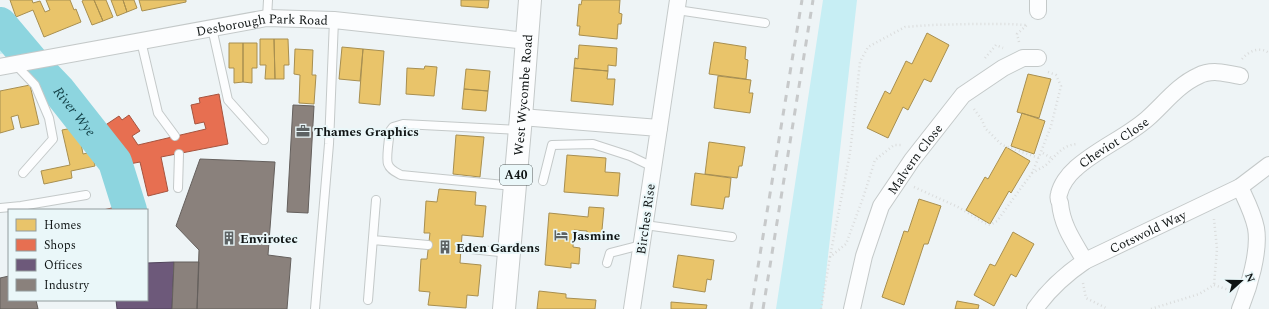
<svg xmlns="http://www.w3.org/2000/svg" width="1269" height="309" viewBox="0 0 1269 309" font-family="Spectral,serif">
<style>
.green{fill:#c7eef4}
.homes{fill:#e9c46a;stroke:#a88f50}
.shops{fill:#e76f51;stroke:#a6543f}
.offices{fill:#6d597a;stroke:#51445b}
.industry{fill:#8a817c;stroke:#65605d}
.lines{fill:none;stroke-linecap:round;stroke-linejoin:round}
.river{stroke:#8dd5df;stroke-width:34}
.service-casing{stroke:#c4c9c9;stroke-width:10}
.minor-casing{stroke:#c4c9c9;stroke-width:18}
.primary-casing{stroke:#c4c9c9;stroke-width:24}
.path{stroke:#dadcdc;stroke-width:2.5;stroke-dasharray:1 3;stroke-linecap:butt}
.service{stroke:#fcfdfe;stroke-width:8}
.minor{stroke:#fcfdfe;stroke-width:16}
.primary{stroke:#fcfdfe;stroke-width:22}
.rail{stroke:#c7c9ca;stroke-width:3;stroke-dasharray:7 7;stroke-linecap:butt}
.labels{text-anchor:middle;stroke-width:4;stroke-linejoin:round;paint-order:stroke}
.shield{fill:#eaf7f9;stroke:#515859;stroke-width:1}
.shield-label{font-size:12px;font-weight:bold;fill:#0f1414}
.street-label{font-size:13px;fill:#0f1414;stroke:#eaf7f9}
.poi-label{font-size:13px;font-weight:bold;fill:#0f1414;stroke:#eaf7f9;text-anchor:start}
.water-label{font-size:14px;font-style:italic;fill:#154349;stroke:#eaf7f9}
</style>
<rect width="100%" height="100%" fill="#eef4f6"/>
<path class="green" d="M823 0H857L822 309H776Z
M0 15 36 48 0 54Z"/>
<path class="homes" d="M10 0H32L33 3 40 1 45 12 50 10 46 0H70L74 10 76 9 81 22 44 37 33 10 16 17Z
M84 0H94L103 21 92 25 82 1Z
M94 0H106L113 17 103 21Z
M111 0H123L127 12 117 16Z
M123 0H134L137 8 127 12Z
M139 0H186V2L142 11Z
M461 0H489L488 8 461 6Z
M582 0H620L619 13 622 14 621 24H618L617 39 579 35 580 26H577L579 4 581 5Z
M927 33 949 45 931 82 924 79 908 110 903 107 888 138 867 128 885 91 890 94 906 61 912 64Z
M260 39H274L275 79H265L266 65H260Z
M274 39H288L289 65H284V79H275Z
M714 42 746 47 745 59 748 60 746 79 709 74Z
M229 43H243V82L234 83V68H229Z
M243 43H257V68H252V83L243 82Z
M579 45 617 48 616 66 608 65V71L574 68 575 58 578 59Z
M342 47 363 49 360 81 339 79Z
M295 49 313 50 312 75H316L314 104 299 103 300 75 294 74Z
M363 49 384 51 380 105 359 103Z
M425 66 437 67 434 96 406 94 407 68 424 69Z
M574 68 608 71 607 79H615L613 105 571 101Z
M466 69 490 71 488 91 464 89Z
M1028 74 1051 79 1039 118 1017 112Z
M718 76 751 80 749 93H753L750 113 714 108Z
M30 85 39 124 21 128 18 115 11 117 14 129 0 133V91Z
M464 89 488 91 486 111 462 109Z
M1022 113 1045 121 1034 154 1011 146Z
M78 127 83 154 92 152 95 166 71 171 72 178 44 184 41 171 70 165 62 130Z
M456 135 484 137 480 177 453 174Z
M709 142 745 147 742 166H739L737 178 705 174Z
M1006 147 1030 161 1011 193 1009 191 990 224 966 210 985 177 988 179Z
M567 155 606 158 605 172 620 173 618 196 564 192Z
M695 173 731 178 729 197H725L723 209 691 205Z
M439 189 476 192 475 205 486 206 483 237 462 235 460 263 481 265 478 296 467 295 466 308 428 305 430 292 419 291 421 259H427L430 233H424L426 201 437 202Z
M919 199 941 206 928 244H924L904 305 882 297 904 231 908 232Z
M589 207 604 208 601 241 587 240V231L574 230 573 247 580 248 579 264 571 263V268L545 265 549 213 588 217Z
M1013 232 1034 244 1016 277 1011 274 994 306 974 295 990 264 995 266Z
M678 255 714 260 711 280 707 279 705 292 673 287Z
M539 291 566 294V298L596 300 595 309H537Z
M957 301 979 305 978 309H955Z
M671 302 707 305 706 309H671Z"/>
<path class="shops" d="M219 94 228 144 161 157 168 191 148 196 140 162 124 165 101 128 119 116 122 120 129 115 140 131 132 136 138 145 206 129 204 122 195 124 191 105 200 103 199 98Z
M116 207V210H103Z"/>
<path class="offices" d="M174 262 172 309H117L116 300H147V263Z"/>
<path class="industry" d="M293 105 314 106 308 213 287 212Z
M200 159 275 162 268 255 291 258 287 309H197L199 250 176 226Z
M174 262H199L197 309H172Z
M9 276V300H36L38 309H0V278Z"/>
<g class="lines">
<path class="river" id="s1" d="M0 24 38 69 59 91 115 162 130 210"/>
<g class="service-casing">
<path id="service" d="M677 10 765 23
M267 18 268 0
M212 28 228 100 264 140
M141 41 158 113 175 136
M15 64 35 85 49 118 53 139 23 173
M543 181 552 145 593 144 630 156 653 167
M514 186 401 175C396 172 390 170 388 164 386 159 389 138 390 131L393 127 403 124 520 130
M178 188 179 154
M0 208 21 206 86 195
M645 225 732 237
M373 240 428 245
M461 248 509 253
M607 263 610 253 641 245
M368 300 376 200
M315 309 329 144 334 20"/>
</g>
<g class="minor-casing">
<g id="minor">
<path d="M1038 11V0"/>
<path id="s2" d="M0 67 267 18 334 20 527 41"/>
<path d="M521 117 659 128 632 309"/>
<path d="M659 128 678 0"/>
<path d="M1240 187C1246 200 1253 213 1256 228 1260 251 1249 287 1240 309"/>
<path id="s3" d="M1085 261C1074 242 1062 226 1060 203 1059 201 1058 197 1059 194 1061 185 1068 175 1075 169 1097 149 1125 138 1147 119 1164 104 1178 85 1198 76 1211 69 1226 73 1240 76"/>
<path id="s4" d="M852 309 864 256 881 206 912 160 963 95 1003 68 1023 58H1038"/>
<path id="s5" d="M1035 309C1049 289 1066 274 1085 261L1240 187 1269 165"/>
</g>
</g>
<g class="primary-casing">
<g id="primary">
<path id="s6" d="M504 309 521 117 530 0"/>
</g>
</g>
<path class="path" d="M1019 42 1017 34 1028 24
M985 58 996 45 1003 48
M1242 59C1249 51 1260 46 1269 53
M1048 72 1056 75 1061 86 1051 126 1041 152 1053 159
M974 109 982 120 985 128 1002 145 1039 158
M1032 173C1037 170 1042 168 1046 165 1056 156 1062 145 1077 144
M914 187 958 207 985 223 990 225 997 221 1032 173 1041 152
M1214 219 1217 249 1214 285
M830 257 850 153 860 62 868 47 905 27 931 25 971 24H1007L1026 25
M1083 283 1086 298 1108 309
M1214 285 1229 290
M821 309 830 257 846 244 864 195 875 160 894 145H902
M1151 309 1199 294 1214 285"/>
<use href="#service" class="service"/>
<use href="#minor" class="minor"/>
<use href="#primary" class="primary"/>
<path class="rail" d="M751 309 802 0
M763 309 813 0"/>
</g>
<defs>
<g id="office-bare" transform="scale(1.08)"><path d="M-6-3h4V-5.5h4V-3h4V5H-6ZM-1-4.5V-3h2v-1.5ZM-6 0V1H6V0Z" fill="#5d6263" stroke="#eaf7f9" stroke-width="2.5" paint-order="stroke"/></g>
<g id="hotel-bare" transform="scale(1.08)"><path d="M-6-4.5h1.5V1H6V5H4.5V3h-9V5H-6ZM-4 0a1.8 1.8 0 1 1 3.6 0ZM.5 0V-2.5h3Q6-2.5 6 0Z" fill="#5d6263" stroke="#eaf7f9" stroke-width="2.5" paint-order="stroke"/></g>
<g id="building-bare" transform="scale(1.08)"><path d="M-4-6H4V6H1V3H-1V6H-4ZM-2.5-4.3h1.7v1.8h-1.7ZM.8-4.3h1.7v1.8H.8ZM-2.5-1h1.7V.8h-1.7ZM.8-1h1.7V.8H.8Z" fill="#5d6263" stroke="#eaf7f9" stroke-width="2.5" paint-order="stroke"/></g>
</defs>
<g fill-rule="evenodd">
<use href="#office-bare" x="303" y="131"/>
<use href="#hotel-bare" x="561" y="235"/>
<use href="#building-bare" x="229" y="238"/>
<use href="#building-bare" x="445" y="247"/>
</g>
<g class="labels">
<rect class="shield" x="500" y="165" width="32" height="20" rx="3"/>
<g class="shield-label">
<text x="516" y="179">A40</text>
</g>
<g class="street-label">
<text dy="5" stroke="none"><textPath href="#s2" startOffset="266">Desborough Park Road</textPath></text>
<text dy="5" stroke="none"><textPath href="#s6" startOffset="215">West Wycombe Road</textPath></text>
<text dy="5" stroke="none"><textPath href="#s3" startOffset="150">Cheviot Close</textPath></text>
<text dy="5" stroke="none"><textPath href="#s4" startOffset="165">Malvern Close</textPath></text>
<text transform="translate(645 219) rotate(-82)" y="5">Birches Rise</text>
<text dy="5" stroke="none"><textPath href="#s5" startOffset="139">Cotswold Way</textPath></text>
</g>
<g class="poi-label">
<text x="314" y="136">Thames Graphics</text>
<text x="572" y="240">Jasmine</text>
<text x="240" y="243">Envirotec</text>
<text x="456" y="252">Eden Gardens</text>
</g>
<g class="water-label">
<text dy="5" stroke="none"><textPath href="#s1" startOffset="115">River Wye</textPath></text>
</g>
</g>
<rect x="8" y="209" width="140" height="92" fill="#eaf7f9" stroke="#929c9d"/>
<rect x="16" y="219" width="20" height="12" fill="#e9c46a" stroke="#929c9d"/>
<text x="44" y="229" font-size="12" fill="#0f1414">Homes</text>
<rect x="16" y="239" width="20" height="12" fill="#e76f51" stroke="#929c9d"/>
<text x="44" y="249" font-size="12" fill="#0f1414">Shops</text>
<rect x="16" y="259" width="20" height="12" fill="#6d597a" stroke="#929c9d"/>
<text x="44" y="269" font-size="12" fill="#0f1414">Offices</text>
<rect x="16" y="279" width="20" height="12" fill="#8a817c" stroke="#929c9d"/>
<text x="44" y="289" font-size="12" fill="#0f1414">Industry</text>
<g transform="translate(1241 281) rotate(69)" stroke="#eaf7f9" stroke-width="3" paint-order="stroke">
<path d="M0-3L7 15L0 10L-7 15Z" fill="#0f1414"/>
<text y="-6" font-size="11" font-weight="bold" text-anchor="middle" fill="#0f1414">N</text>
</g>
</svg>
